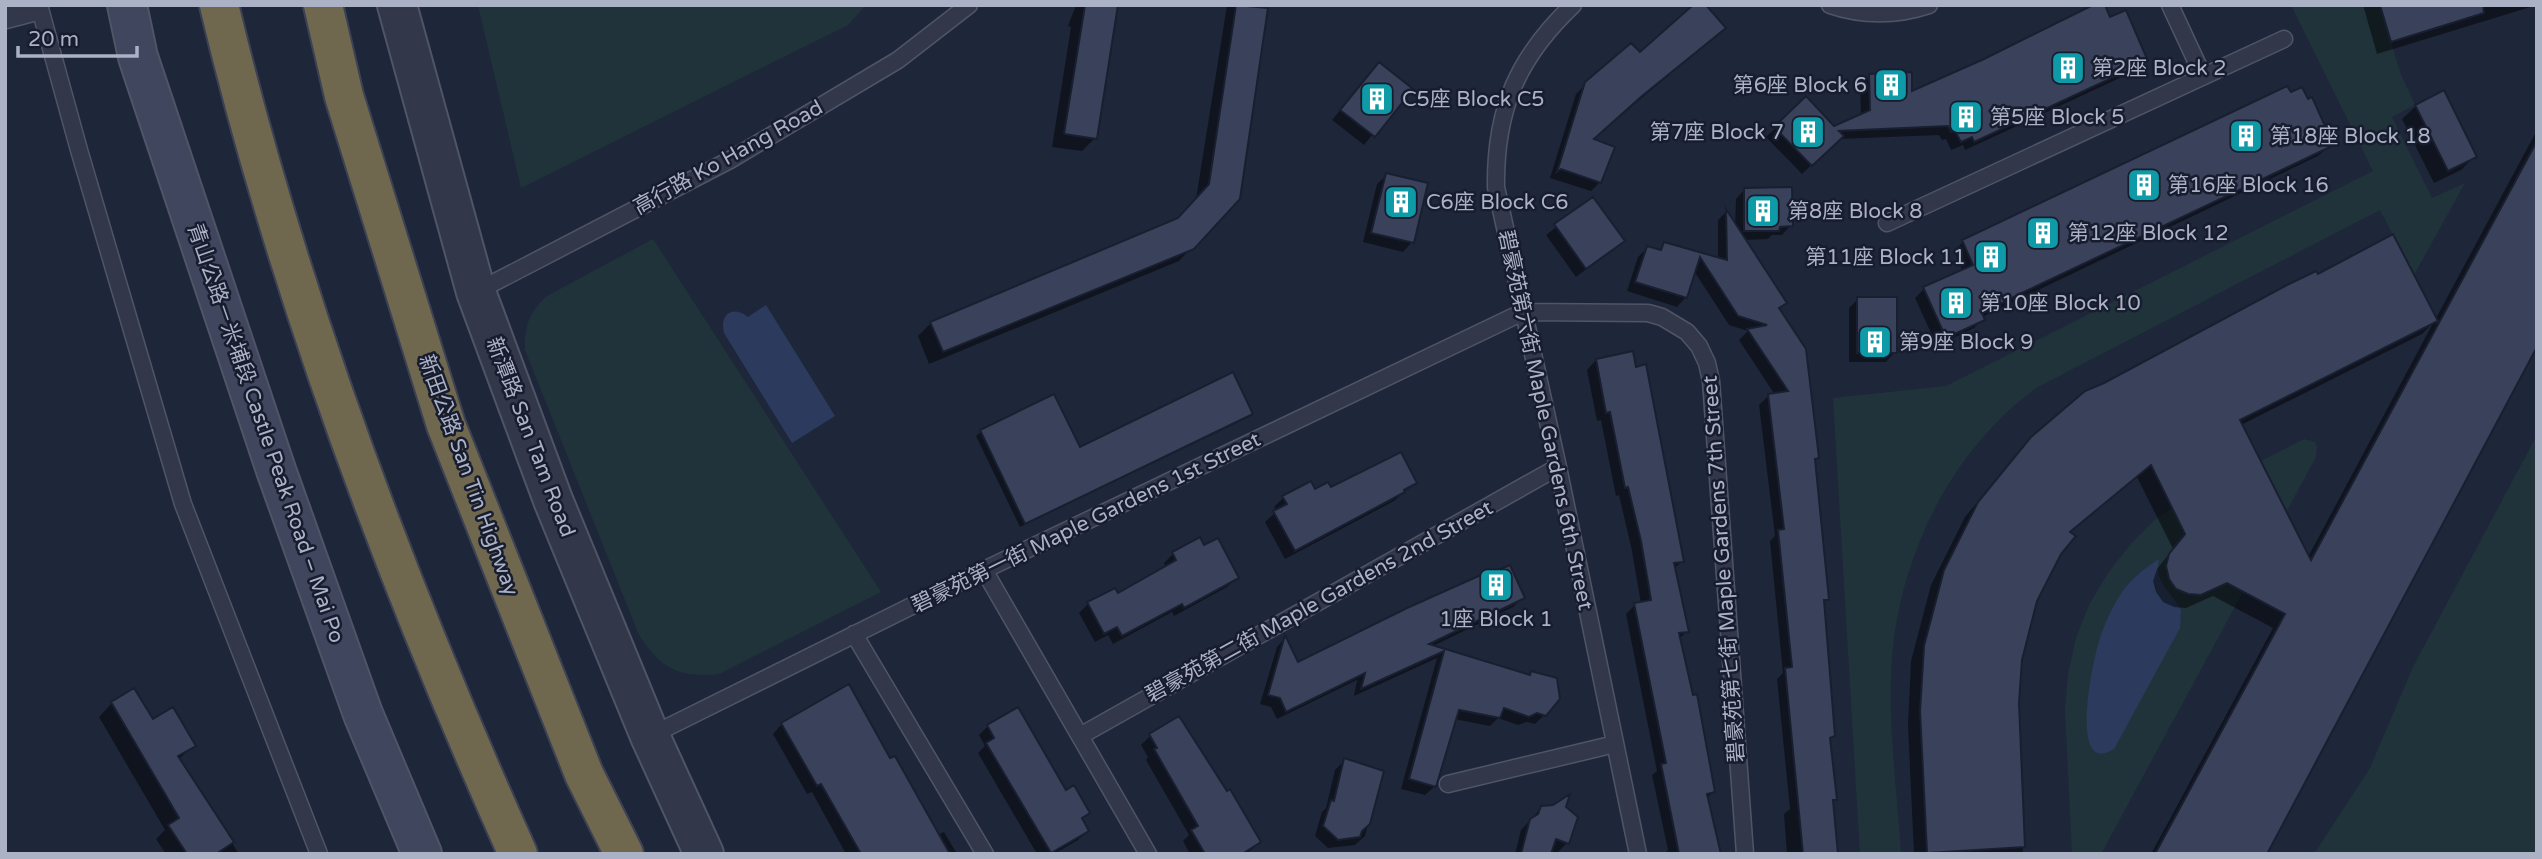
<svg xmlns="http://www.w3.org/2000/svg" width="2542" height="859" viewBox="0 0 2542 859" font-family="'Varela Round','Noto Sans TC',sans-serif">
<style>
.green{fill:#20333a}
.water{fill:#2c3a5e}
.shadow{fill:#0007;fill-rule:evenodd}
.building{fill:#39425a;stroke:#191f30;stroke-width:2}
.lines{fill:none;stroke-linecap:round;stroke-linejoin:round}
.service-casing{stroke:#4f5567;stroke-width:19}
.minor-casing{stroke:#4f5567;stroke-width:35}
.tertiary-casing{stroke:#4f5567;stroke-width:42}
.secondary-casing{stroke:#4f5567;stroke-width:42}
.motorway-casing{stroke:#3c4254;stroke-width:42}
.service{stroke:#323849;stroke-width:16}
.minor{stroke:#323849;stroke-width:32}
.tertiary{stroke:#323849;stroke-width:38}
.secondary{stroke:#3f465d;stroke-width:38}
.motorway{stroke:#70684e;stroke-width:38}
.labels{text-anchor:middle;stroke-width:5;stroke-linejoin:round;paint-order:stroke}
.poi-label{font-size:21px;fill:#acb2c6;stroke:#171d2e;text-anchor:start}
.street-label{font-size:21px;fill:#acb2c6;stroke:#171d2e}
</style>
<rect width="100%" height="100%" fill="#1e2639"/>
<path class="green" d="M478 5H866L848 25 521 188Z
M2291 5H2380L2400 72 2415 105 2392 117 2432 198 2465 183 2414 275 2380 210 2036 388C2022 399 2008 410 1996 423 1936 484 1899 572 1892 657 1887 722 1897 789 1901 854H1860L1833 398 1946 386 2373 171Z
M653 239 881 592 719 674C679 678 661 669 639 635L525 350C524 327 529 312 547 296Z
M2537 435V854H2314L2370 768 2413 667Z
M2304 439 2315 442 2317 447 2316 457 2101 854H2072L2065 709 2068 674 2076 638 2089 605 2108 573 2130 545 2156 519 2186 499Z"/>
<path class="water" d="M766 305 835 416 792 443 724 333C719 314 733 305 748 317Z
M2159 559C2153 582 2172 592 2181 610L2180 628 2114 749C2068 778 2093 661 2098 645 2102 630 2109 614 2117 600 2127 582 2142 570 2159 559Z"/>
<path class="shadow" d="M1076 5H1117L1095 138 1082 151 1052 147 1071 27 1068 26Z
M1227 5H1267L1238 198 1179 261 929 364 918 336 931 323 1177 221 1196 199Z
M2363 5H2537L2377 54Z
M1714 37 1592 140 1600 182 1591 191 1550 178 1576 94 1586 84 1639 55Z
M2146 60 2137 70 1965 150 1963 145 1951 150 1946 139 1942 140 1939 135 1838 139 1802 174 1766 137 1806 99 1834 128 1861 116 1860 85 1870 76 1910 94Z
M1379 64 1410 89 1364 145 1332 120Z
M2290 94 2321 131 2328 147 2318 156 1982 317 1983 319 1974 328 1937 346 1915 298 1924 289 1963 272 1954 251 1963 242Z
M2416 106 2474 157 2461 170 2434 183 2402 119Z
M2537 130V343L2265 854H2151L2273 628 2213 596 2186 608 2174 607 2163 602 2156 592 2153 581 2157 569 2173 549 2137 477 2069 533 2035 601 2020 660 2017 703 2023 854H1914L1908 725 1911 661 1931 585 1965 517 2018 453 2032 439 2317 276 2435 320ZM2432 324V325L2308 557 2241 425 2422 334Z
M1387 175 1412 242 1403 252 1363 242 1377 184Z
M1745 189 1791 225 1782 235H1772L1768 239 1744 240 1785 303 1778 310 1818 457 1814 461 1827 599 1823 603 1833 736 1828 741 1835 799 1831 803 1837 854H1787L1784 814 1790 809 1777 679 1783 673 1770 541 1775 536 1759 405 1768 396 1775 395 1739 340 1748 331 1729 325 1694 271 1686 297 1677 307 1627 291 1638 257 1647 248 1657 251 1665 244 1718 259V220L1726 212 1735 226 1736 199Z
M1593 199 1623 241 1576 277 1546 235Z
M1858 299 1895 352 1886 362H1849V308Z
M1596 360 1682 561 1674 569 1687 631 1679 639 1713 792 1707 798 1719 854H1664L1668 850 1652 775 1657 771 1626 614 1635 605 1641 604 1632 551 1619 495 1616 496 1601 420 1597 421 1587 370Z
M1054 396 1079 449 1251 413 1247 418 1020 527 976 436 981 432Z
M1415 483 1394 501 1285 559 1265 522 1277 511 1274 507 1283 498 1330 489Z
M1199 540 1203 548 1237 578 1227 587 1174 616 1172 612 1113 644 1108 635 1095 642 1079 613 1088 604 1117 595 1166 568 1164 563 1173 554Z
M1523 597 1513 607 1431 647 1529 676 1544 715 1535 724 1527 722 1518 725 1498 718 1490 726 1454 719 1435 786 1425 795 1401 789 1437 658 1354 696 1357 680 1277 719 1271 707 1260 704 1277 647 1285 638 1297 664Z
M112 703 153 721 193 746 178 760 239 854H166L156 839 165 830 99 717Z
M782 724 938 835 944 832 957 854H846L812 792 807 794 773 734Z
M988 726 1088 813 1081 820 1087 831 1078 840 1054 854H1037L978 753 985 746 979 735Z
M1150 736 1259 842 1250 851 1245 854H1190L1183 841 1189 835 1146 760 1148 757 1141 745Z
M1345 760 1382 772 1365 836 1355 845 1328 848 1315 836 1322 812 1326 808 1335 770Z
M1541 808 1567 843 1556 854H1515L1521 830Z"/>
<path class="building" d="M1085 5H1118L1097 139 1064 134Z
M1236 5 1268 8 1240 199 1194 249 943 352 930 322 1178 218 1209 184Z
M1693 5H1706L1726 28 1642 96 1594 139 1615 147 1601 183 1561 169 1557 172 1585 82 1631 43 1640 52Z
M2093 5H2105L2110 17 2126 10 2148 61 1974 142 1972 137 1961 142 1955 131 1951 132 1948 126 1839 131 1844 136 1812 166 1774 127 1806 96 1834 126 1870 110 1869 74 1912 72V91L1984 59Z
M2380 5H2483L2484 13 2391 42Z
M1379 62 1413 89 1375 137 1340 110Z
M2287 86 2291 92 2302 87 2308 99 2312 97 2326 128 2322 131 2330 147 2024 292 1982 313 1985 320 1946 338 1923 287 1973 265 1962 240Z
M2444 90 2477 157 2448 171 2415 105Z
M2537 141V347L2267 854H2155L2285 614 2227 583 2201 595 2188 594 2176 589 2169 579 2166 566 2169 554 2185 534 2151 465 2070 532 2076 536 2061 554 2037 601 2022 660 2019 703 2025 847 1927 853 1920 711 1924 646 1944 570 1978 502 2031 437 2085 391 2104 383 2287 285 2316 271 2318 274 2393 234 2438 321 2240 420 2311 560Z
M1386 173 1428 183 1414 243 1371 233Z
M1792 187 1793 226 1780 227 1779 231H1744V188Z
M1593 197 1625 241 1586 269 1554 224Z
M1726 209 1787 303 1779 308 1806 349 1819 458 1815 459 1829 600H1824L1835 736 1830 738 1837 800H1833L1838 854H1803L1785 668 1792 667 1778 530 1784 529 1768 394 1788 391 1747 329 1767 325 1738 316 1700 257 1687 298 1635 282 1647 246 1661 250 1664 242 1727 260Z
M1857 297H1897V353H1857Z
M1633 351 1636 367 1646 364 1684 562 1674 563 1689 632 1679 633 1693 695 1697 694 1715 792 1707 794 1721 854H1679L1661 764 1666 763 1634 603 1651 600 1641 541 1628 487 1625 488 1610 412 1606 413 1596 359Z
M1233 372 1253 414 1025 524 980 430 1054 394 1080 447Z
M1401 452 1417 483 1404 490 1405 492 1295 551 1273 511 1287 504 1282 496 1311 481 1315 489 1328 482 1331 487Z
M1200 537 1204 545 1218 538 1239 578 1184 608 1182 604 1122 636 1117 627 1104 634 1087 602 1115 588 1118 593 1176 560 1172 552Z
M1510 565 1525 598 1429 644 1530 675 1531 671 1557 678 1560 699 1546 716 1537 713 1529 717 1504 708 1500 718 1459 710 1436 787 1409 779 1444 651 1361 689 1365 673 1286 712 1280 698 1268 695 1285 635 1298 662 1407 608 1492 570 1494 572Z
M849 684 890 758 895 756 950 854H861L821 784 817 786 781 723Z
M134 688 153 719 173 707 196 746 178 756 234 842 216 854H187L168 825 179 818 111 702Z
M1018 707 1066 790 1074 785 1090 813 1082 818 1089 831 1051 853 986 743 994 738 987 725Z
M1179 716 1227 791 1230 789 1261 842 1242 854H1205L1191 830 1198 826 1154 749 1157 748 1149 734Z
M1344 758 1384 771 1370 824 1362 831 1360 837 1338 840 1323 826 1331 800 1334 801Z
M1570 794 1566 807 1578 817 1569 844 1556 839 1551 854H1521L1530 819 1538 814 1541 806 1553 805Z"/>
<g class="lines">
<g class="service-casing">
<path id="service" d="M39 5 79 150 183 504 319 854
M1573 5C1517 58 1495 110 1496 187L1558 467 1638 854
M1830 5C1862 16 1897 16 1929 5
M2170 5 2203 76
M1887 223 2284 39
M476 292 730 160 898 60 969 5
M984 570 1148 854
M854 634 985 854
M650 736 984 570 1523 312 1648 313 1662 317 1687 332 1699 346 1707 363 1711 381 1745 854
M1080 736 1558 467
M1448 784 1615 744"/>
</g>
<g class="minor-casing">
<path id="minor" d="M5 12 32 5"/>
</g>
<g class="tertiary-casing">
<path id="tertiary" d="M397 5 476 292 553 500 650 736 704 854"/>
</g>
<g class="secondary-casing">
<path id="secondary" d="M127 5 138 57 276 470 363 714 422 854"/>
</g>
<g class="motorway-casing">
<path id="motorway" d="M219 5C289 297 395 580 518 854
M323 5 344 96 446 425 584 774 624 854"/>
</g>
<use href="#service" class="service"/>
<use href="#minor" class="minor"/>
<use href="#tertiary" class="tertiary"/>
<use href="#secondary" class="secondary"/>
<use href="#motorway" class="motorway"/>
</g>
<defs>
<g id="building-square" transform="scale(1.75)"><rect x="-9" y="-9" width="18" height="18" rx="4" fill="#0f9aa8" stroke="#171d2e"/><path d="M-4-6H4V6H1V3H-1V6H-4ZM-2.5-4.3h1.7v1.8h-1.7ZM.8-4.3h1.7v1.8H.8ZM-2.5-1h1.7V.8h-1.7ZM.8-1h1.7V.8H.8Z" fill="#fff"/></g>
</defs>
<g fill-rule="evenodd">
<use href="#building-square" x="2068" y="68"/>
<use href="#building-square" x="1891" y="85"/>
<use href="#building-square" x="1377" y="99"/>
<use href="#building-square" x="1966" y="117"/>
<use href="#building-square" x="1808" y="132"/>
<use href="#building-square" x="2246" y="136"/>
<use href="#building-square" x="2144" y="185"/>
<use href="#building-square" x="1401" y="202"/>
<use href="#building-square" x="1763" y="211"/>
<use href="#building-square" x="2043" y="233"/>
<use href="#building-square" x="1991" y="257"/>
<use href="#building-square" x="1956" y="303"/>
<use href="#building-square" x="1875" y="342"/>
<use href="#building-square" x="1496" y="585"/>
</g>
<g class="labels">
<g class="poi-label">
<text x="2092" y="75">第2座 Block 2</text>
<text x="1867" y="92" text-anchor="end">第6座 Block 6</text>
<text x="1402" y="106">C5座 Block C5</text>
<text x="1990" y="124">第5座 Block 5</text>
<text x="1784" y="139" text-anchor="end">第7座 Block 7</text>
<text x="2270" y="143">第18座 Block 18</text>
<text x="2168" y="192">第16座 Block 16</text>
<text x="1426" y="209">C6座 Block C6</text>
<text x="1788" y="218">第8座 Block 8</text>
<text x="2068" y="240">第12座 Block 12</text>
<text x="1966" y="264" text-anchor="end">第11座 Block 11</text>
<text x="1980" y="310">第10座 Block 10</text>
<text x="1899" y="349">第9座 Block 9</text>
<text x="1496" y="626" text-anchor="middle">1座 Block 1</text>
</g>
<g class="street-label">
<text transform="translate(728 157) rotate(-29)" y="7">高行路 Ko Hang Road</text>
<text transform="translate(1546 420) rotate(78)" y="7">碧豪苑第六街 Maple Gardens 6th Street</text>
<text transform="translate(266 433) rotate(71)" y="7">青山公路－米埔段 Castle Peak Road – Mai Po</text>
<text transform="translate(531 437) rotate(69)" y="7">新潭路 San Tam Road</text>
<text transform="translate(469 475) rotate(70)" y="7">新田公路 San Tin Highway</text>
<text transform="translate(1086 522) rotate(-26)" y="7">碧豪苑第一街 Maple Gardens 1st Street</text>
<text transform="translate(1723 569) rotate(-94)" y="7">碧豪苑第七街 Maple Gardens 7th Street</text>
<text transform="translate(1319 601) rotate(-29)" y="7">碧豪苑第二街 Maple Gardens 2nd Street</text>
</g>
</g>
<rect width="2542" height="859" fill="none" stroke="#acb2c6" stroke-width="14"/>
<path d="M18 46v10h119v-10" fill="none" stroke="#acb2c6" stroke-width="3.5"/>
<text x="28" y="46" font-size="21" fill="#acb2c6" stroke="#171d2e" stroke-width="5" paint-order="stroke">20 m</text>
</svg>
